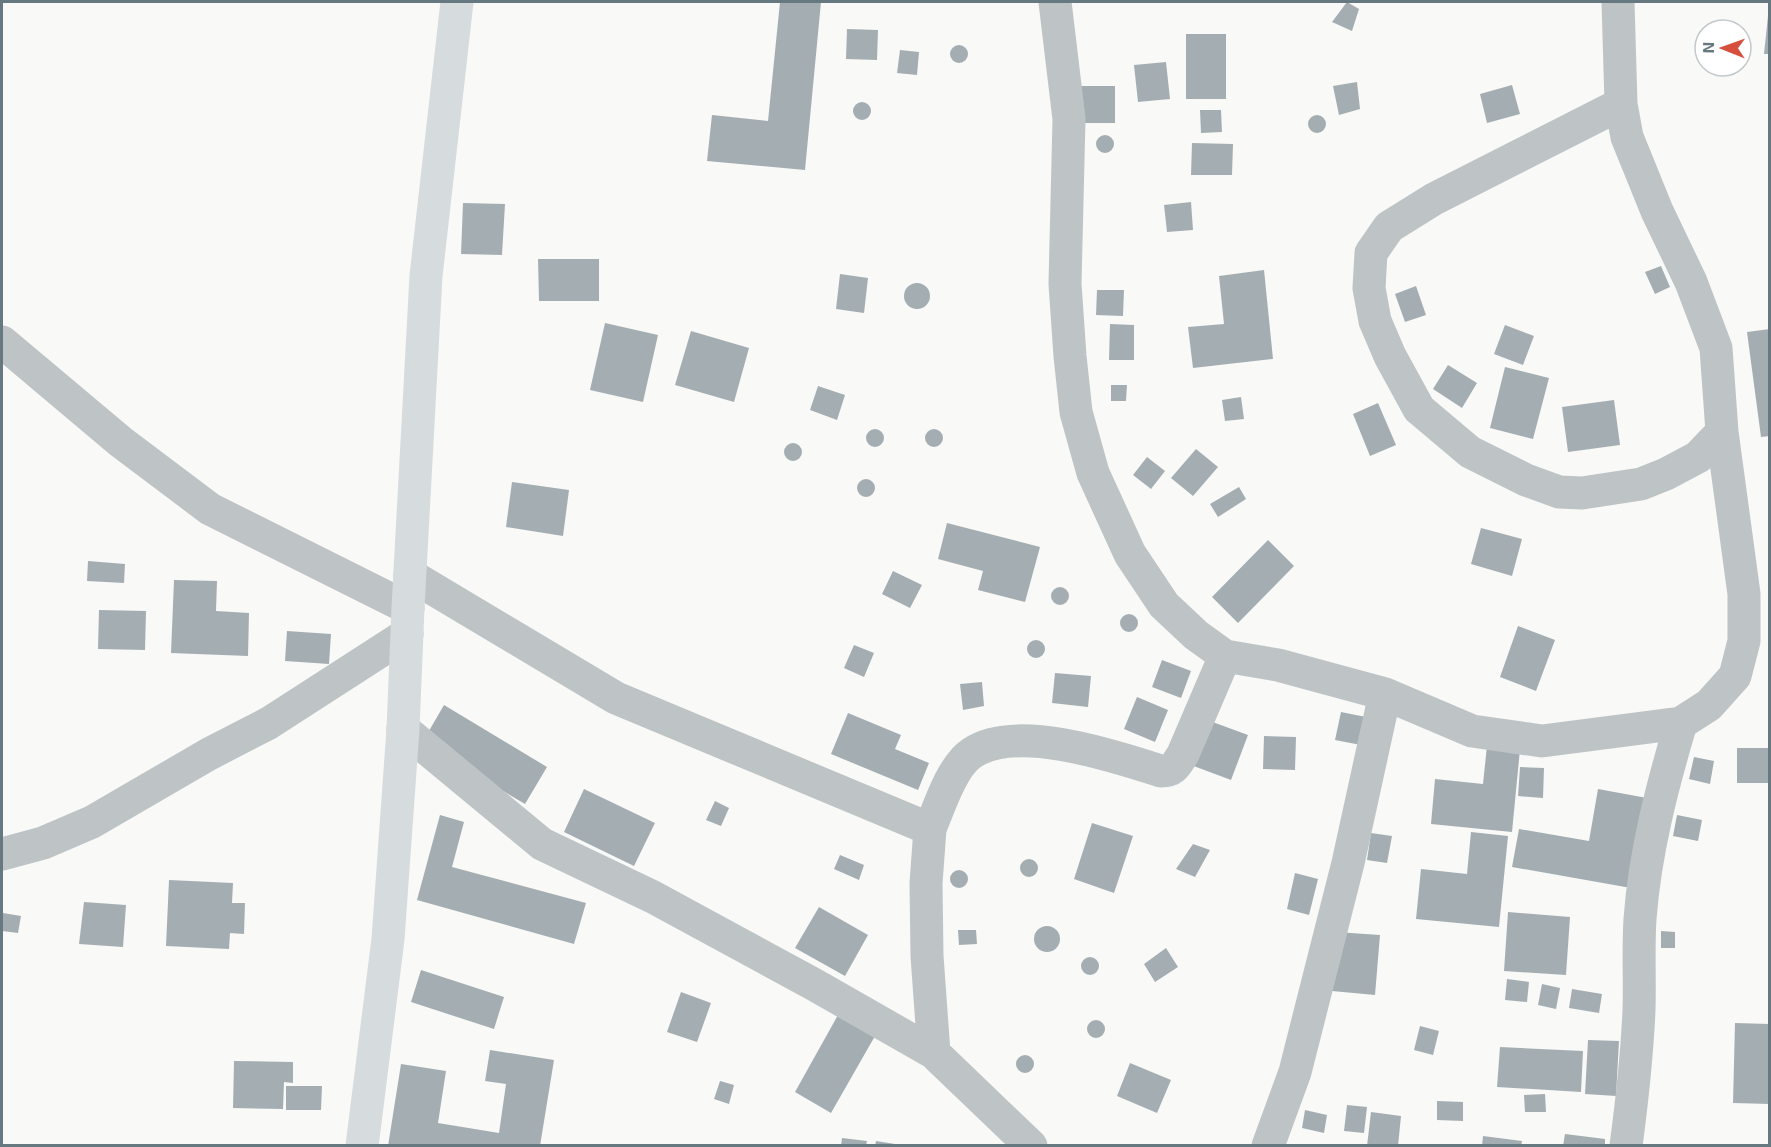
<svg xmlns="http://www.w3.org/2000/svg" width="1771" height="1147" viewBox="0 0 1771 1147" font-family="'Exo 2',sans-serif">
<style>
.building{fill:#a4aeb2}
.lines{fill:none;stroke-linecap:round;stroke-linejoin:round}
.minor{stroke:#bec4c6;stroke-width:33}
.major{stroke:#d6dbde;stroke-width:33}
</style>
<rect width="100%" height="100%" fill="#f9f9f7"/>
<path class="building" d="M780 2H821L805 170 707 161 712 115 768 121Z
M1347 2 1359 9 1352 31 1332 22Z
M1768 16 1770 17V54H1764Z
M847 29 878 30 877 60 846 59Z
M1186 34H1226V99H1186Z
M950 54a9 9 0 1 1 18 0a9 9 0 1 1-18 0Z
M900 50 919 52 917 75 897 73Z
M1166 62 1170 99 1138 102 1134 65Z
M1357 82 1360 109 1339 115 1333 86Z
M1512 85 1520 114 1487 123 1480 94Z
M1079 86H1115V123H1079Z
M853 111a9 9 0 1 1 18 0a9 9 0 1 1-18 0Z
M1200 110H1221L1222 132 1201 133Z
M1308 124a9 9 0 1 1 18 0a9 9 0 1 1-18 0Z
M1096 144a9 9 0 1 1 18 0a9 9 0 1 1-18 0Z
M1192 143 1233 144 1232 175H1191Z
M1191 202 1193 230 1167 232 1164 205Z
M463 203 505 204 502 255 461 254Z
M538 259H599V301H539Z
M1661 266 1670 287 1655 294 1645 272Z
M1264 270 1273 359 1193 368 1188 327 1224 324 1219 276Z
M840 274 868 278 864 313 836 309Z
M904 296a13 13 0 1 1 26 0a13 13 0 1 1-26 0Z
M1416 286 1426 315 1405 322 1395 294Z
M1097 290H1124L1123 316 1096 315Z
M605 323 658 335 643 402 590 390Z
M1110 324 1134 325V360H1109Z
M1505 325 1534 336 1523 365 1494 354Z
M1770 329V436L1761 437 1747 332Z
M691 331 749 348 734 402 675 385Z
M1448 365 1477 383 1462 408 1433 389Z
M1505 367 1549 378 1533 439 1490 428Z
M1111 385H1127L1126 401H1111Z
M818 386 845 395 837 420 810 410Z
M1241 397 1244 419 1225 421 1222 400Z
M1614 400 1620 445 1568 452 1562 407Z
M1378 403 1396 445 1370 456 1353 414Z
M925 438a9 9 0 1 1 18 0a9 9 0 1 1-18 0Z
M866 438a9 9 0 1 1 18 0a9 9 0 1 1-18 0Z
M784 452a9 9 0 1 1 18 0a9 9 0 1 1-18 0Z
M1196 449 1218 467 1193 496 1171 478Z
M1147 457 1165 471 1151 489 1133 475Z
M857 488a9 9 0 1 1 18 0a9 9 0 1 1-18 0Z
M512 482 569 490 563 536 506 527Z
M1239 487 1246 499 1218 517 1210 504Z
M947 523 1040 547 1025 602 978 590 983 571 938 559Z
M1481 528 1522 539 1512 576 1471 564Z
M1268 540 1294 566 1238 623 1212 597Z
M88 561 125 564 124 583 87 581Z
M893 571 922 585 910 608 882 594Z
M174 580 217 581 216 611 249 613 248 656 171 653Z
M1051 596a9 9 0 1 1 18 0a9 9 0 1 1-18 0Z
M99 610 146 611 145 650 98 649Z
M1120 623a9 9 0 1 1 18 0a9 9 0 1 1-18 0Z
M1518 626 1555 640 1536 691 1500 677Z
M287 631 331 634 329 664 285 661Z
M1027 649a9 9 0 1 1 18 0a9 9 0 1 1-18 0Z
M854 645 874 653 864 677 844 668Z
M1162 660 1191 671 1181 698 1152 687Z
M1055 673 1091 676 1088 707 1052 703Z
M982 682 984 706 963 710 960 684Z
M1137 697 1168 710 1155 742 1124 729Z
M444 705 547 767 525 804 422 743Z
M1341 712 1366 717 1361 745 1335 740Z
M848 713 901 735 895 749 929 763 918 790 831 754Z
M1199 717 1248 735 1231 780 1183 762Z
M1264 736 1296 737 1295 770 1263 769Z
M1488 736 1521 739 1512 832 1431 824 1435 779 1483 784Z
M1737 748H1768V783H1737Z
M1694 757 1714 761 1710 784 1689 779Z
M1520 767 1544 768 1543 798 1518 796Z
M584 789 655 823 634 866 564 832Z
M1598 789 1647 798 1631 888 1512 867 1519 829 1589 841Z
M715 801 729 808 721 826 706 820Z
M440 815 464 822 452 867 586 903 574 944 417 900Z
M1677 815 1702 820 1698 841 1673 836Z
M1092 823 1133 836 1114 893 1074 879Z
M1471 832 1508 836 1499 927 1416 919 1421 869 1467 874Z
M1371 833 1392 836 1387 863 1367 860Z
M1193 844 1210 850 1195 877 1176 869Z
M840 855 864 865 859 880 834 869Z
M1020 868a9 9 0 1 1 18 0a9 9 0 1 1-18 0Z
M950 879a9 9 0 1 1 18 0a9 9 0 1 1-18 0Z
M1295 873 1318 879 1309 915 1287 909Z
M169 880 233 883 232 903H245L244 934 230 933 229 949 166 946Z
M84 902 126 905 123 947 79 944Z
M819 907 868 935 845 976 795 948Z
M1508 912 1570 917 1566 975 1504 971Z
M3 913 21 916 18 933 2 931Z
M1034 939a13 13 0 1 1 26 0a13 13 0 1 1-26 0Z
M958 930H976L977 944 959 945Z
M1661 931 1675 932V948H1661Z
M1336 932 1380 935 1375 995 1332 991Z
M1166 948 1178 967 1155 982 1144 964Z
M1081 966a9 9 0 1 1 18 0a9 9 0 1 1-18 0Z
M421 970 504 997 494 1029 411 1002Z
M1507 979 1529 982 1527 1002 1505 1000Z
M1542 984 1560 988 1556 1009 1538 1005Z
M1572 989 1602 994 1599 1013 1569 1008Z
M681 992 711 1003 697 1042 667 1032Z
M838 1015 875 1036 831 1113 795 1092Z
M1087 1029a9 9 0 1 1 18 0a9 9 0 1 1-18 0Z
M1735 1023 1770 1024V1104L1733 1103Z
M1420 1026 1439 1031 1433 1055 1414 1050Z
M1588 1040 1619 1041 1616 1096 1585 1094Z
M1500 1047 1583 1051 1581 1092 1497 1087Z
M490 1050 554 1060 540 1146H388L401 1064 446 1071 438 1123 499 1133 506 1084 485 1081Z
M1016 1064a9 9 0 1 1 18 0a9 9 0 1 1-18 0Z
M234 1061 293 1062V1083L284 1082 283 1109 233 1108Z
M1130 1063 1171 1080 1157 1113 1117 1096Z
M720 1081 734 1085 729 1104 714 1099Z
M286 1086H322L321 1110H286Z
M1545 1094 1546 1112H1525L1524 1095Z
M1437 1101 1463 1102V1121L1437 1120Z
M1347 1105 1367 1107 1364 1133 1344 1131Z
M1305 1110 1327 1115 1324 1133 1302 1128Z
M1371 1112 1401 1116 1398 1146H1367Z
M1565 1134 1605 1139V1146H1563Z
M1483 1136 1522 1141 1521 1146H1482Z
M842 1138 867 1141 866 1146H841Z
M876 1141 895 1144V1146H875Z"/>
<g class="lines">
<path class="minor" d="M1055 2 1069 119 1065 284 1070 356 1076 412 1093 473 1130 554 1164 605 1196 635 1225 656 1278 665 1385 694 1472 731 1542 741 1681 723 1709 705 1735 676 1744 641V594L1722 432 1716 348 1691 282 1657 211 1627 137 1621 104 1618 2
M1621 104 1434 199 1389 227 1371 253 1369 288 1375 321 1390 356 1419 409 1470 452 1526 480 1559 492 1582 493 1641 484 1666 474 1698 457 1722 432
M2 342 121 442 210 509 408 608
M410 575 616 698 930 829 926 883 927 956 934 1053
M403 729 542 844 653 897 815 985 934 1053 1031 1146
M930 829C939 807 952 766 972 753 1016 723 1114 756 1161 771 1174 771 1176 765 1183 754L1225 656
M2 854 43 843 92 822 209 754 269 723 407 634
M1268 1146 1295 1072 1348 863 1385 694
M1626 1146C1632 1101 1637 1055 1639 1010 1640 979 1638 949 1640 919 1645 852 1662 787 1681 723"/>
<path class="major" d="M362 1146 388 939 403 729 408 608 426 276 457 2"/>
</g>
<rect width="1771" height="1147" fill="none" stroke="#667880" stroke-width="6"/>
<g transform="translate(1723 48) rotate(271)"><circle r="28" fill="#ffffff" stroke="#c2c9cc" stroke-width="1.5"/>
<path d="M0-4.5L10 22L0 15L-10 22Z" fill="#d54f3c"/>
<text y="-9" font-size="16" font-weight="bold" text-anchor="middle" fill="#667880">N</text>
</g>
</svg>
